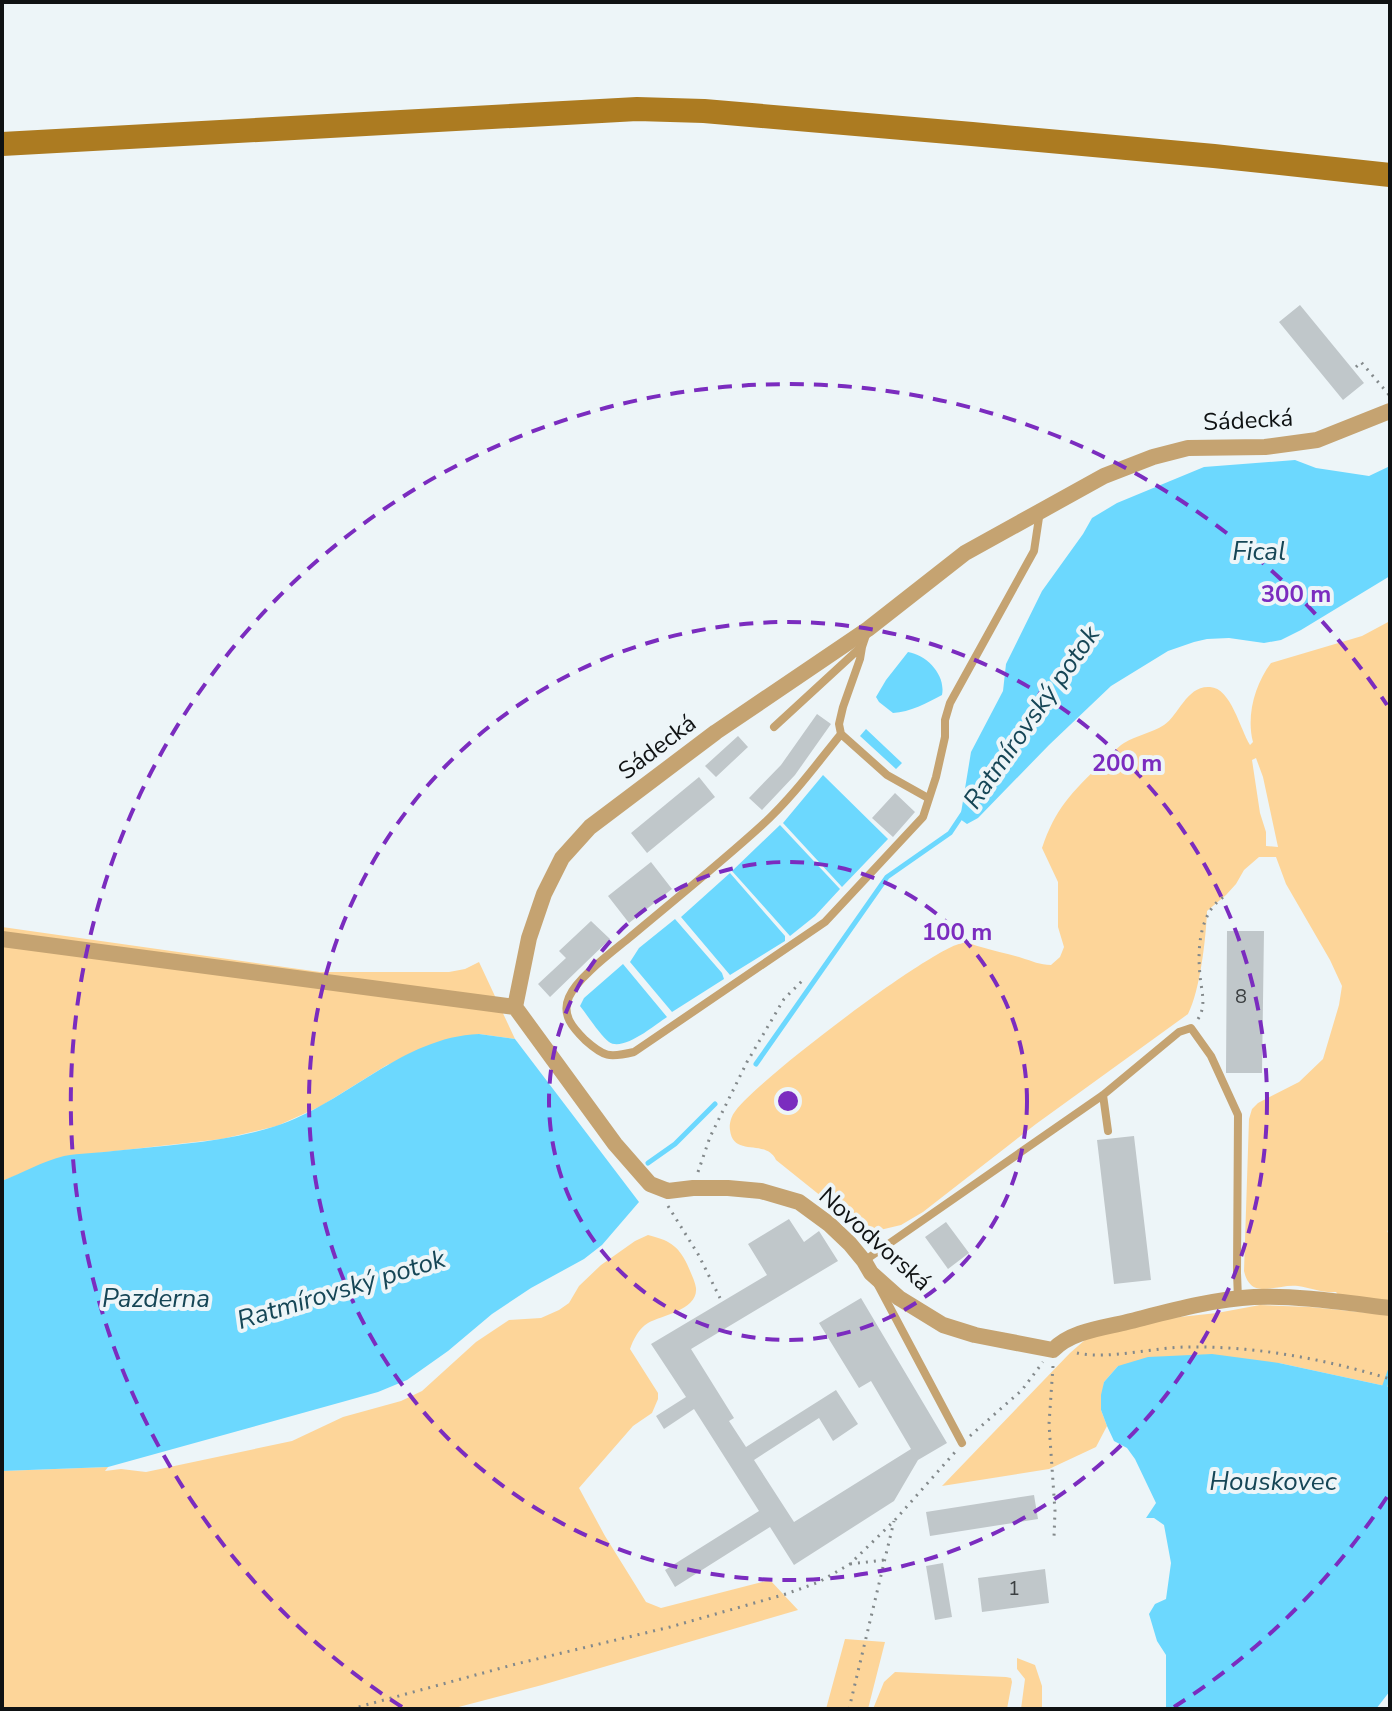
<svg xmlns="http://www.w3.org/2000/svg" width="1392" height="1711" viewBox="0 0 1392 1711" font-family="'Nunito Sans',sans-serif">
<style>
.green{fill:#fdd599;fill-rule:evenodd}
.water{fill:#6cd8fe}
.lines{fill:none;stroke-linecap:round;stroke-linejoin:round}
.stream{stroke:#6cd8fe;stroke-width:5}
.building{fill:#c0c7ca}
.path{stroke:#83898b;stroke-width:3;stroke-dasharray:2 6;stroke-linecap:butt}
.service{stroke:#c5a371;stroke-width:8}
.minor{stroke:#c5a371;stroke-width:16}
.secondary{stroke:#ac7b21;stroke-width:24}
.ring{fill:none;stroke:#7b2cbf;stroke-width:4;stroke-dasharray:14 10}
.labels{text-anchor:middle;stroke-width:8;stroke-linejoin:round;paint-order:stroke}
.number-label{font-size:20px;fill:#3b3f41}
.street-label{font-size:24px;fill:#0f1213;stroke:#edf5f8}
.water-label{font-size:26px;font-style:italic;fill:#164656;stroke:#edf5f8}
.centre{fill:#7b2cbf;stroke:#edf5f8;stroke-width:4}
.ring-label{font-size:24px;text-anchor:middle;font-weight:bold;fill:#7b2cbf;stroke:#edf5f8;stroke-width:8;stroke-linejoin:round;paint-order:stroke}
</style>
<rect width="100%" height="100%" fill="#edf5f8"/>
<path class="green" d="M1390 621V977H1388H1390V1223L1387 1233 1390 1228V1304L1340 1297 1336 1292C1323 1293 1311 1288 1298 1286 1277 1283 1251 1302 1244 1271L1249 1119 1252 1109 1258 1103 1299 1082 1323 1059 1339 1005 1342 986 1330 960 1286 884 1276 857H1259L1244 870 1236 884 1226 895 1207 911C1206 938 1200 991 1188 1014L1036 1124 923 1212 901 1225 880 1230H866L857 1225 776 1160C766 1138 733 1158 730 1130 729 1125 731 1117 734 1113 749 1086 935 945 963 943 968 942 976 946 981 947 994 951 1009 954 1022 958 1032 961 1040 965 1051 965L1060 957 1064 947 1058 927V882L1042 848C1055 809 1072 792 1102 763 1109 757 1116 748 1124 743 1137 735 1152 733 1164 725 1179 715 1187 685 1210 687 1231 688 1240 729 1250 745L1253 742C1246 716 1255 684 1271 663L1362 636ZM1256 758 1263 777 1278 847 1266 846V832L1260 813 1252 760Z
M2 927 320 972H449L465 969 479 962 515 1039 479 1034 387 1065 321 1106 277 1126 222 1139 63 1157 2 1181Z
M648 1235C668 1240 678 1245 687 1264 690 1271 695 1281 696 1288 698 1310 662 1315 648 1323 639 1328 633 1340 630 1349L658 1393V1399L652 1413 633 1426 579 1488 605 1536 646 1602 661 1608 770 1580 798 1610 542 1685 451 1709H2V1471L108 1467 105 1471 121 1469 146 1472 292 1441 343 1417 401 1401 422 1391 476 1342 509 1320 541 1318 559 1310 569 1303 579 1286 601 1265 635 1241Z
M1260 1305 1310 1307 1390 1315V1387L1279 1363 1118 1366 1104 1382 1101 1410 1107 1426 1096 1447 1049 1469 942 1486 1070 1353 1086 1339 1152 1320 1217 1313Z
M845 1639 885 1642 868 1709H826Z
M1017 1658 1035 1665 1042 1686V1709H1021L1025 1679 1017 1669Z
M895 1672 1006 1677 1011 1678 1012 1682 1007 1709H873L884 1682Z"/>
<path class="water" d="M1295 460 1316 468 1369 476 1390 466V576L1301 630 1281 640 1264 643 1229 638 1207 639 1194 642 1168 651 1111 686 1049 745 978 818 967 824 960 819 971 752 1003 691 1006 664 1042 591 1083 534 1092 518 1117 503 1204 467Z
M908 652C927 655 946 675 942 695 927 703 910 712 893 713L879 702 876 697 886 680Z
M866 729 902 763 896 769 860 736Z
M823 775 888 839 842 887 783 823Z
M780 825 840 889 815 916 790 936 732 871Z
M730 873 785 936V941L730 975 681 917Z
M675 919 722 973 724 979 672 1012 630 962 639 948Z
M623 964 667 1017C655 1025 623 1052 609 1042 601 1036 587 1015 580 1006L584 998Z
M479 1034 515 1039 639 1202 602 1245 584 1259 531 1288 492 1314 448 1351 407 1380 378 1392 108 1467 2 1471V1181C22 1173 43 1161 64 1156 80 1153 97 1153 113 1151 167 1145 223 1143 276 1126 347 1103 402 1037 479 1034Z
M1212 1354 1279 1363 1390 1387V1691L1376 1709H1166V1655L1157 1641 1149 1614 1155 1604 1166 1599 1171 1563 1164 1525 1154 1518H1146L1156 1503 1135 1459 1127 1448 1114 1441 1107 1426 1101 1410V1395L1104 1382 1118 1366 1148 1357Z"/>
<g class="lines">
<path class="stream" d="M756 1064 887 877 950 833 964 812
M648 1163 675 1144 715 1104
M1383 1391 1390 1371"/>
</g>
<path class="building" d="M1300 305 1364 383 1343 400 1279 322Z
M817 714 831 724 795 775 762 810 749 798 781 765Z
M738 736 748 747 716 777 705 766Z
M699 777 715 797 647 853 631 833Z
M895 793 915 812 893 837 872 818Z
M651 862 672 889 629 923 608 896Z
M591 921 610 939 550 997 538 984 566 958 559 951Z
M1227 931H1264L1262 1073H1226V1071Z
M1134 1136 1151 1280 1114 1284 1097 1140Z
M789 1219 804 1242 819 1231 838 1261 691 1349 734 1418 729 1421 746 1447 836 1390 858 1424 833 1441 819 1418 754 1460 794 1522 911 1449 871 1381 859 1388 819 1323 861 1298 947 1443 918 1460 894 1501 794 1565 770 1527 675 1587 665 1570 759 1511 694 1409 664 1429 656 1416 686 1397 651 1344 767 1275 748 1244Z
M946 1222 969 1253 948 1269 925 1237Z
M1034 1495 1038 1519 930 1536 926 1512Z
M943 1563 952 1617 935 1620 926 1566Z
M1045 1569 1049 1603 982 1612 978 1578Z"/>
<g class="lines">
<path class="path" d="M1356 367 1361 362 1390 396
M1198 1019C1207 1005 1201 990 1200 975 1197 947 1200 909 1227 895
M698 1172 710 1137 747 1062 784 999 802 981
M668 1206 698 1254 720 1298
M1077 1353C1109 1360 1154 1347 1188 1347 1256 1346 1325 1359 1390 1379
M1053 1366 1049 1424 1055 1511 1054 1537
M970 1436 1022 1390 1043 1362
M850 1564 884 1560
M351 1709 516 1664 670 1627 786 1594 819 1582 850 1564 894 1521 956 1451
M849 1709 894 1521"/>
<path class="service" d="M867 632 862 647 860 659 843 707 839 724 841 734 887 775 928 798
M774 727 861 647
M841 734C816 765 791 799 761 826 718 865 673 901 629 938 612 952 577 978 569 997 561 1015 573 1028 585 1040 604 1057 609 1058 634 1052L825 922 923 817 936 777 945 737V720L950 703 1034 551 1040 511
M1103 1095 1108 1131
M864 1261 1103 1095 1179 1032 1191 1028 1211 1056 1238 1115 1237 1273 1238 1299
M878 1285 962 1443"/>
<path class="minor" d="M2 939 515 1007
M515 1007 529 938 544 894 562 858 590 827 716 732 868 629 965 553 1104 476 1153 457 1188 448 1265 447 1317 440 1390 411
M515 1007 615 1144 650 1184 668 1191 693 1188H728L761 1191 799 1202 829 1224 850 1244 864 1261 871 1273 899 1298 943 1325 975 1335 1053 1350C1071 1331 1103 1328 1127 1322 1167 1312 1213 1299 1254 1297 1297 1295 1348 1303 1390 1308"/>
<path class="secondary" d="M2 144 637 109 704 111 972 134 1214 156 1390 175"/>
</g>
<g class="ring">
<circle cx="788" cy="1101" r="239"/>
<circle cx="788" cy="1101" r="479"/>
<path d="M1387 1497A718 718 0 0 1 1174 1707M402 1707A718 718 0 1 1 1387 705"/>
</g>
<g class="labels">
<g class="number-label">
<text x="1241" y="1003">8</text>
<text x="1014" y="1595">1</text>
</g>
<g class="street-label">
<text transform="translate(1248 420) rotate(-3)" y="8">Sádecká</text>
<text transform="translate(657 747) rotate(-37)" y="8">Sádecká</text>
<text transform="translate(875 1239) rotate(42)" y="8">Novodvorská</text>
</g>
<g class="water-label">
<text x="1259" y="560">Fical</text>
<text transform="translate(1031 717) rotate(-55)" y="9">Ratmírovský potok</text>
<text transform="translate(341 1289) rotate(-17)" y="9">Ratmírovský potok</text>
<text x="156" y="1307">Pazderna</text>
<text x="1273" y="1490">Houskovec</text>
</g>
</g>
<circle cx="788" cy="1101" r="12" class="centre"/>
<g class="ring-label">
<text x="1296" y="602">300 m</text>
<text x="1127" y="771">200 m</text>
<text x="957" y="940">100 m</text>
</g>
<rect width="1392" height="1711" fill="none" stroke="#0f1213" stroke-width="8"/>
</svg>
